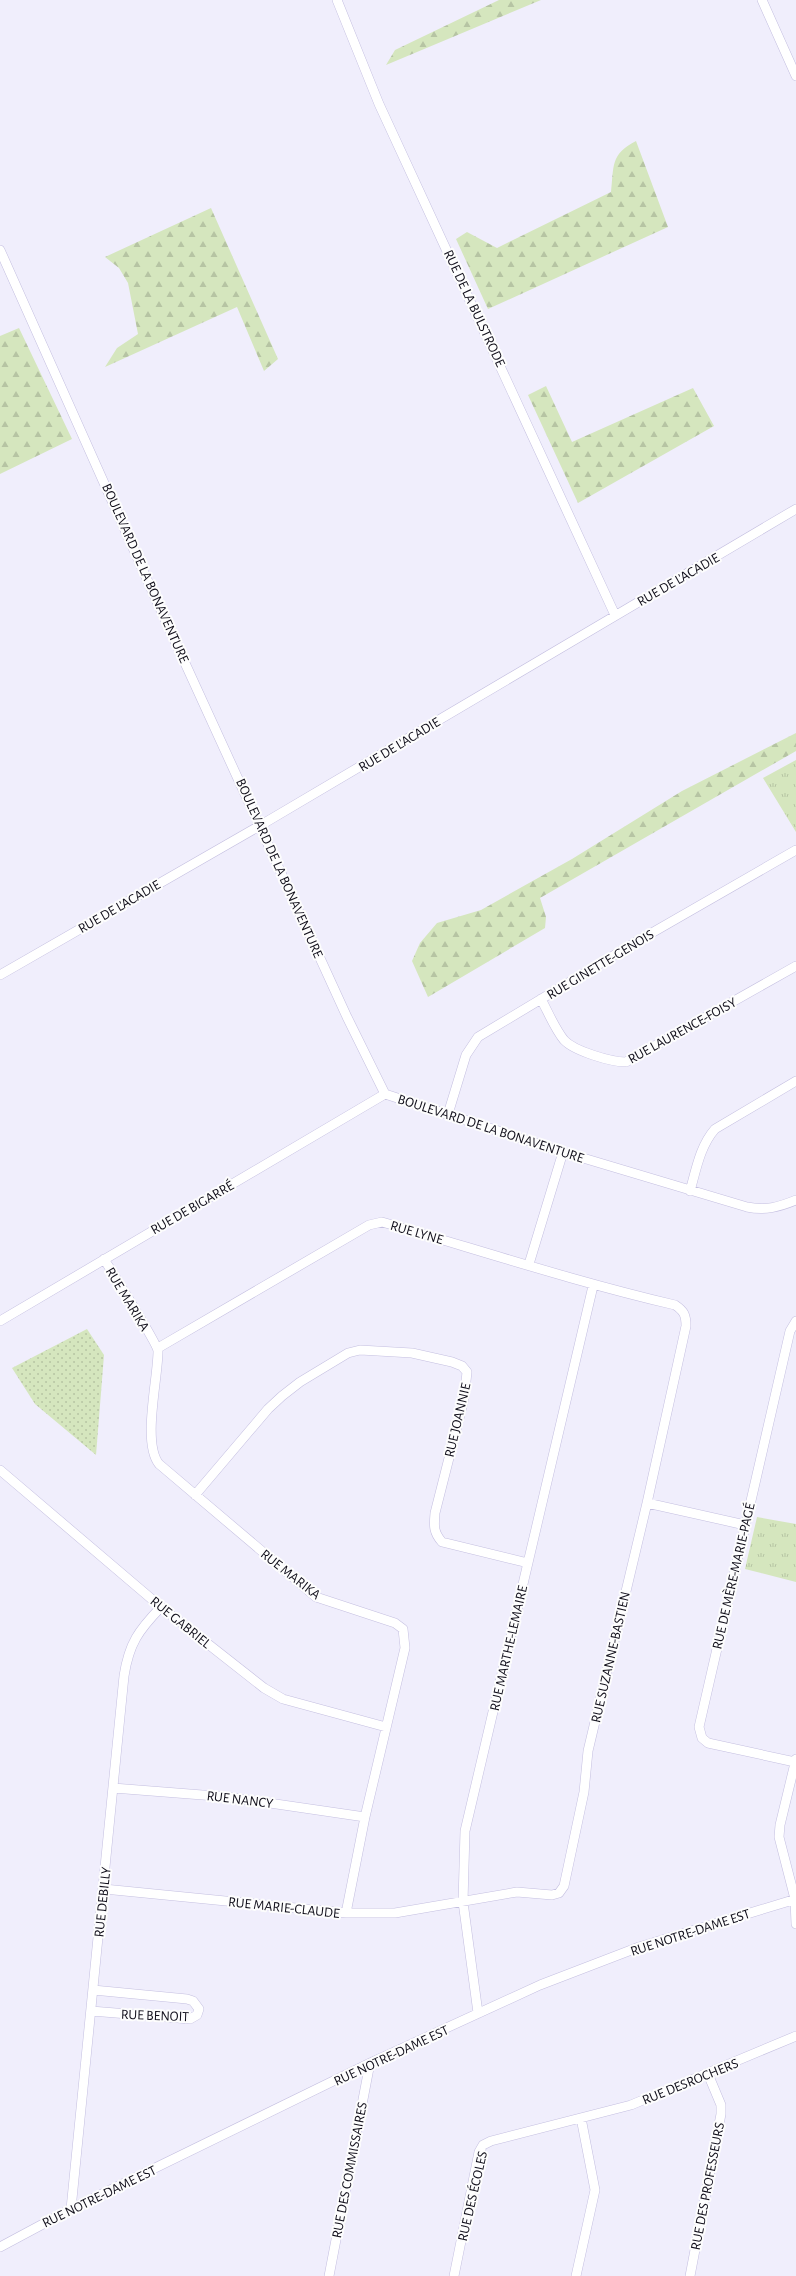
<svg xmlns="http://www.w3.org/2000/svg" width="796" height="2276" viewBox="0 0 796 2276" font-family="'Alegreya Sans',sans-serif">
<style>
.grass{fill:url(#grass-dots)}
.forest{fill:url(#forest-firs)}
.park{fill:url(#park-tufts)}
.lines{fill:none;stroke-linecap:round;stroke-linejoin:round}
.minor-casing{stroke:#c4bfe0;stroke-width:10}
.minor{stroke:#fff;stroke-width:9}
.labels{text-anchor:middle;stroke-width:4;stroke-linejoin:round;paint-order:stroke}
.street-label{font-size:14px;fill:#100e1a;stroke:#fdfdfd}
</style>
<defs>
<pattern id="grass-dots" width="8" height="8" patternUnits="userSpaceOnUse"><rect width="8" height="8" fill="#d5e6be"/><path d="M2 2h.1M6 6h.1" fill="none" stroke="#b6c4a3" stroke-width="1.8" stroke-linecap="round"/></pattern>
<pattern id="forest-firs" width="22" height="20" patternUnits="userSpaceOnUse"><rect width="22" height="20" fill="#d5e6be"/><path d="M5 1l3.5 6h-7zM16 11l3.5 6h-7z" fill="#b6c4a3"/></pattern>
<pattern id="park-tufts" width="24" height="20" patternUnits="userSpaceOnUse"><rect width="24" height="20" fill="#d5e6be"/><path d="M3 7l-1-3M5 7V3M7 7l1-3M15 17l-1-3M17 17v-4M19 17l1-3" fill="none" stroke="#b6c4a3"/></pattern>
</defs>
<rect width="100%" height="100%" fill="#f0eefc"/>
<path class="grass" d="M87 1329 104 1355 96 1455 35 1404 12 1368Z"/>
<path class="forest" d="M499 0H541L386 65 395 50Z
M636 141 668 227 488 309 456 239 467 232 497 248 611 192C614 167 610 154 636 141Z
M211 208 278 359 264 371 237 307 105 367 117 348 138 334 128 283 119 268 105 257Z
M19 328 72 439 0 474V336Z
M546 386 572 442 693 388 714 426 578 503 528 395Z
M796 733V751L540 898 546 917 545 928 428 997 412 961 420 943 437 923 481 910 572 859 682 791Z"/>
<path class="park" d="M796 760V832L763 778Z
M757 1517 796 1524V1582L745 1569Z"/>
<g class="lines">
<g class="minor-casing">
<path id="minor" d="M337 0 379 104 615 615
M762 0 796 76
M0 250 158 604 347 1017 385 1094 563 1152 747 1207C765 1211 779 1207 796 1200
M0 975 261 825 796 509
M541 999C548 1012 555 1029 564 1040 574 1051 611 1062 626 1062L796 966
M448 1114 466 1055 478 1037 636 942 796 850
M690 1191C696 1170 700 1146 715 1129L796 1081
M104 1259C112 1272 157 1343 158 1351 158 1379 142 1443 159 1464L316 1597 395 1623 403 1629 405 1648 365 1817 346 1913
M529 1264 563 1152
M0 1321 385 1094
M0 1470 161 1607 264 1688 283 1699 386 1727
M195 1495 268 1409 282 1396 300 1382 348 1353 360 1350 412 1353 452 1362 462 1366 467 1372 464 1399 435 1513C434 1525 433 1532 442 1542L528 1563
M647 1503 745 1525
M796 1759 780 1825 779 1837 795 1899 796 1924
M795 1762 708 1743 702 1738 699 1727 790 1331 796 1321
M113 1788 228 1797 365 1817
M104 1889 346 1913H395L517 1892 552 1895 559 1893 564 1886 584 1792 588 1751 647 1503 686 1326C686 1315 684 1311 675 1305 576 1282 479 1250 382 1222L369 1225 158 1348
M91 2011 190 2019 197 2015 199 2009 193 2001 187 1999 93 1990
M478 2013 463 1902 465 1831 593 1286
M71 2209 124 1676C129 1643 139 1630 161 1607
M0 2247 71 2209 370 2063 540 1985 639 1947 796 1899
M329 2276 370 2063
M454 2276 479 2152 483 2145 491 2141 631 2105 796 2036
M576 2276 595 2190 581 2118
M690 2276 721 2114V2105L708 2074"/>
</g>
<use href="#minor" class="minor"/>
</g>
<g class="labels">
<g class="street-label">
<text transform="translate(475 308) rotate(65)" y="5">RUE DE LA BULSTRODE</text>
<text transform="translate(146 573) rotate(66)" y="5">BOULEVARD DE LA BONAVENTURE</text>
<text transform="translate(678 579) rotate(-30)" y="5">RUE DE L'ACADIE</text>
<text transform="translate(399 744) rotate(-31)" y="5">RUE DE L'ACADIE</text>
<text transform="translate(280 868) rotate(66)" y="5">BOULEVARD DE LA BONAVENTURE</text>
<text transform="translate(119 906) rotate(-30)" y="5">RUE DE L'ACADIE</text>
<text transform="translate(600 964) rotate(-31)" y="5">RUE GINETTE-GENOIS</text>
<text transform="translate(682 1030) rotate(-29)" y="5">RUE LAURENCE-FOISY</text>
<text transform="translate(491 1128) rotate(18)" y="5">BOULEVARD DE LA BONAVENTURE</text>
<text transform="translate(192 1207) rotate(-30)" y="5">RUE DE BIGARRÉ</text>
<text transform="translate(417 1232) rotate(16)" y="5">RUE LYNE</text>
<text transform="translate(128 1299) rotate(59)" y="5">RUE MARIKA</text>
<text transform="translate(457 1420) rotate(-77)" y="5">RUE JOANNIE</text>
<text transform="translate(291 1574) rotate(38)" y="5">RUE MARIKA</text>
<text transform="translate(733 1576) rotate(-77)" y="5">RUE DE MÈRE-MARIE-PAGÉ</text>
<text transform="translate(181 1622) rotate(39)" y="5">RUE GABRIEL</text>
<text transform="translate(508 1648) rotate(-77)" y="5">RUE MARTHE-LEMAIRE</text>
<text transform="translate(610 1657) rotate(-77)" y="5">RUE SUZANNE-BASTIEN</text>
<text transform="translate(240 1799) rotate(7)" y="5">RUE NANCY</text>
<text transform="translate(102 1902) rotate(-84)" y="5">RUE DEBILLY</text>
<text transform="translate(284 1907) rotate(6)" y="5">RUE MARIE-CLAUDE</text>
<text transform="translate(690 1932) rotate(-18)" y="5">RUE NOTRE-DAME EST</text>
<text transform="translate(155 2015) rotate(2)" y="5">RUE BENOIT</text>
<text transform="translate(391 2055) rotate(-25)" y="5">RUE NOTRE-DAME EST</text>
<text transform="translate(690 2081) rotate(-22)" y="5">RUE DESROCHERS</text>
<text transform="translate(349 2170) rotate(-79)" y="5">RUE DES COMMISSAIRES</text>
<text transform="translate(707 2186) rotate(-79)" y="5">RUE DES PROFESSEURS</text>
<text transform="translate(99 2196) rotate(-26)" y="5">RUE NOTRE-DAME EST</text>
<text transform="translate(472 2196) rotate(-77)" y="5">RUE DES ÉCOLES</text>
</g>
</g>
</svg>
